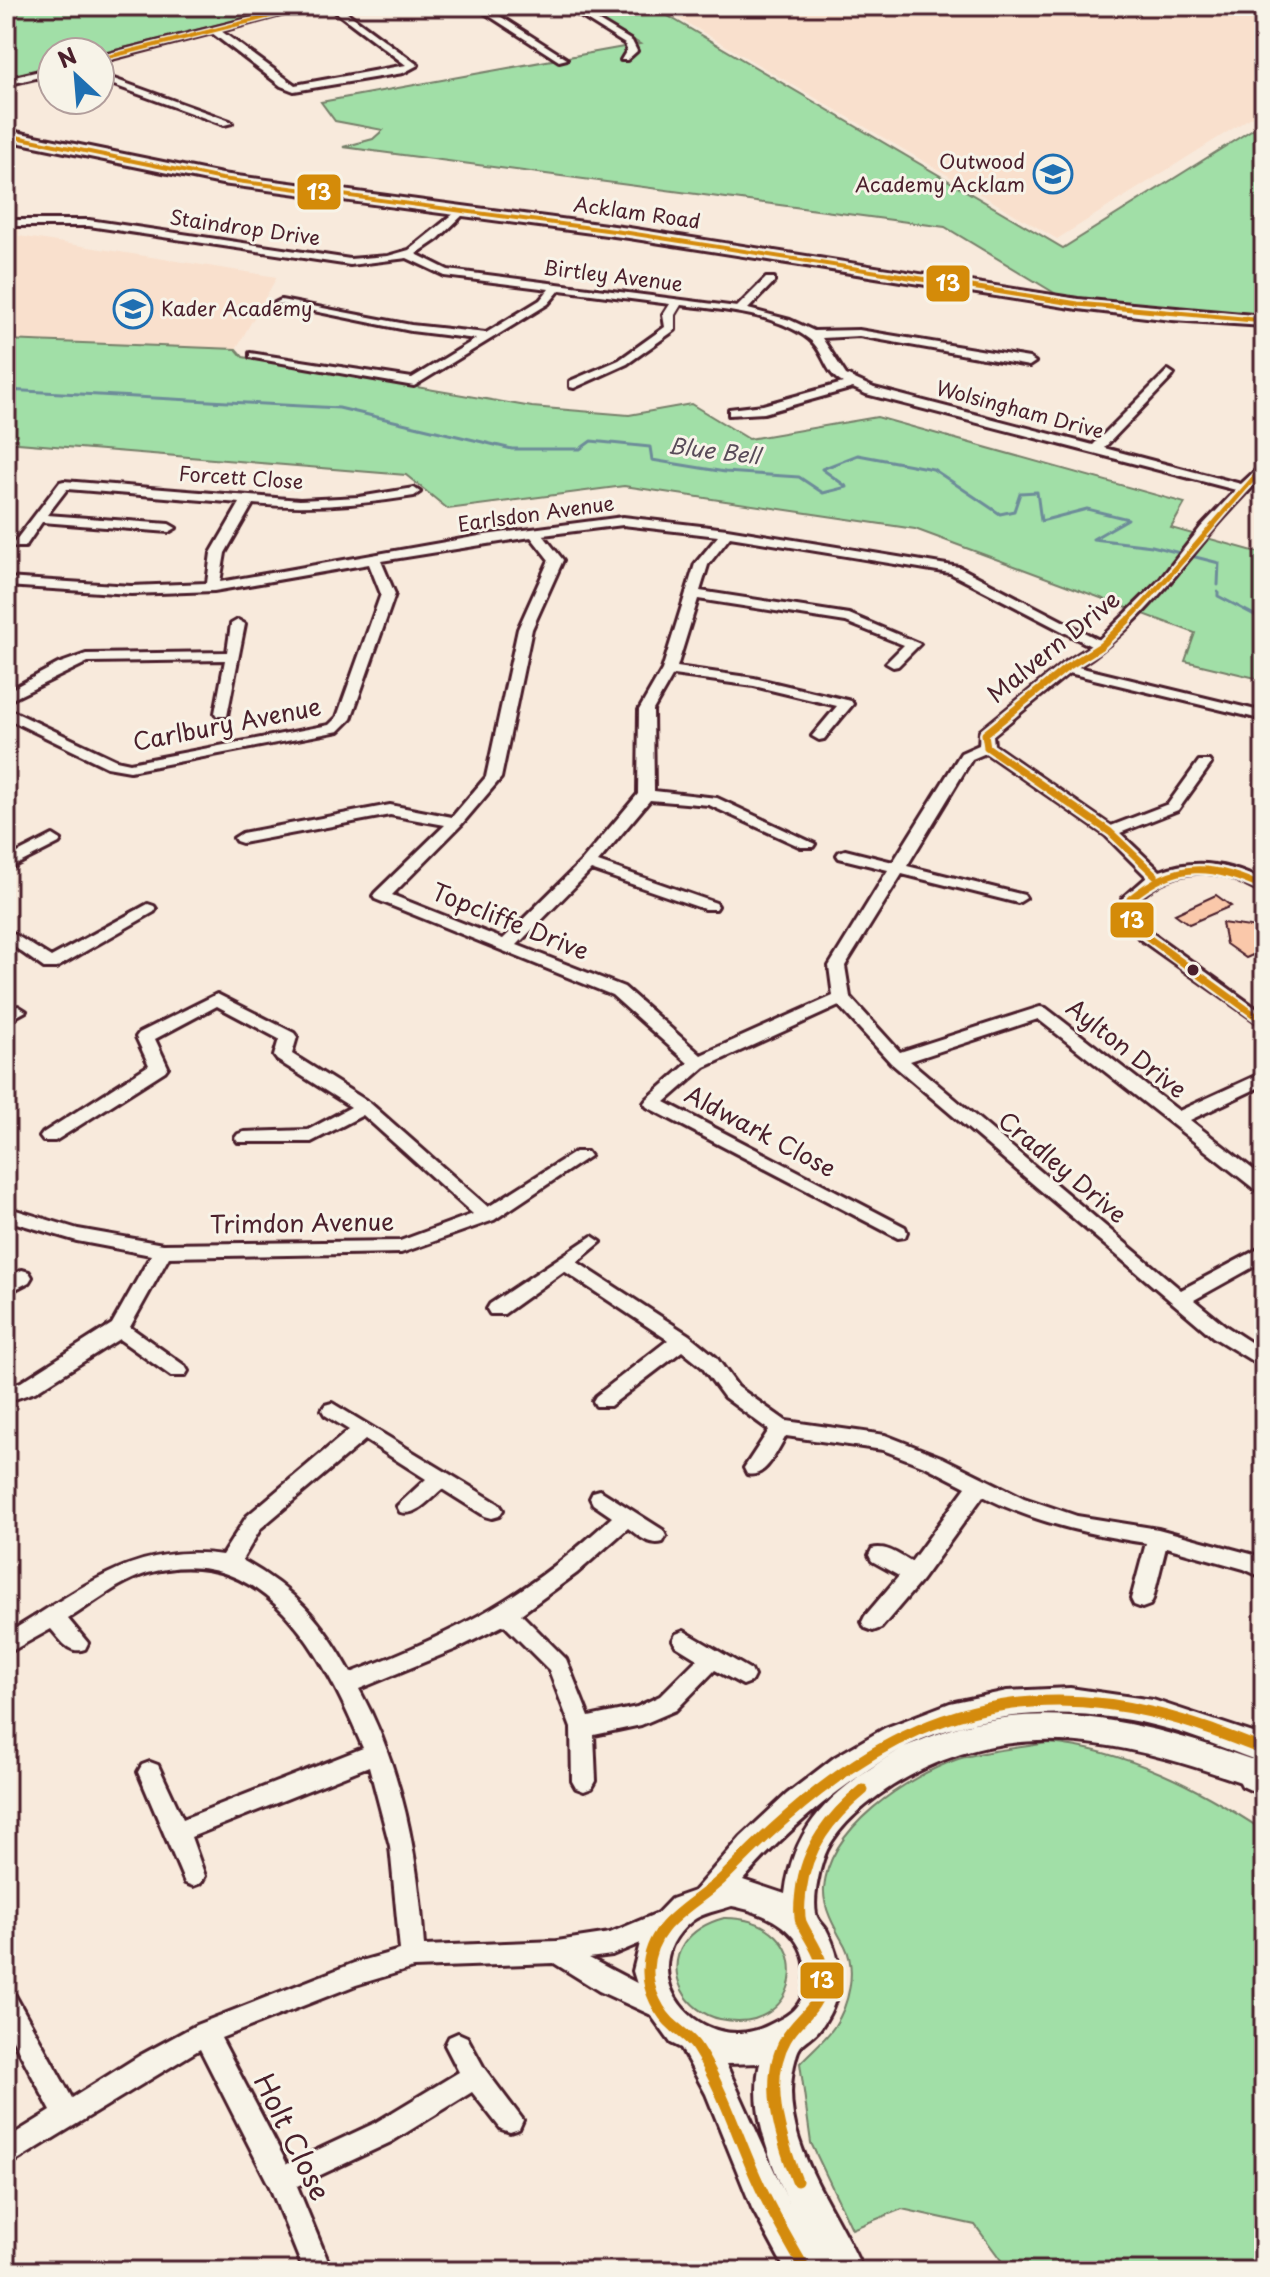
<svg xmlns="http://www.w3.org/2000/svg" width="1270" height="2277" viewBox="0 0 1270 2277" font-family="'Playpen Sans',sans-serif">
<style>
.built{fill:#f9e0cd}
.green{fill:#a1dfa7;stroke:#767f69;stroke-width:2}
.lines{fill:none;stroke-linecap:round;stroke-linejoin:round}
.stream{stroke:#6d8c99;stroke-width:3}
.building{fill:#fac8aa;stroke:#4a1f2b;stroke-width:2}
.street-casing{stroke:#4a1f2b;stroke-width:6}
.secondary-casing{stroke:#4a1f2b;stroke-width:6}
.primary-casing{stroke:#4a1f2b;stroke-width:6}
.highway-casing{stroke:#4a1f2b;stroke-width:6}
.street{fill:#f7f3e8;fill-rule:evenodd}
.secondary{fill:#f7f3e8;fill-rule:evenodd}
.primary{fill:#f7f3e8;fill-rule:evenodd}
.highway{fill:#f7f3e8;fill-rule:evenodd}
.bus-1-far3-casing{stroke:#f7f3e8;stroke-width:7}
.bus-1-far2-casing{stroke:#f7f3e8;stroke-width:9}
.bus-1-far1-casing{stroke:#f7f3e8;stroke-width:12}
.bus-1-casing{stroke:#f7f3e8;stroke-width:17}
.bus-1-far3{stroke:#d48b09;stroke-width:4}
.bus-1-far2{stroke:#d48b09;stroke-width:5}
.bus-1-far1{stroke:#d48b09;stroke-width:7}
.bus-1{stroke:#d48b09;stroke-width:11}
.bus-dot{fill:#4a1f2b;stroke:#f7f3e8;stroke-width:3}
.labels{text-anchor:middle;stroke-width:6;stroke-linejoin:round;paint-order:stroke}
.far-poi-label{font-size:20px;fill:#4a1f2b;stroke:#f7f3e8;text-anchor:end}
.far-street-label{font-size:20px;fill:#4a1f2b;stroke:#f7f3e8}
.far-water-label{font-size:22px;font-style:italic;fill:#594c59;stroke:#f7f3e8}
.street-label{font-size:24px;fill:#4a1f2b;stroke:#f7f3e8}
.near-street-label{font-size:28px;fill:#4a1f2b;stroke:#f7f3e8}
.line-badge{stroke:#f7f3e8;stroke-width:3}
.badge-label{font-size:22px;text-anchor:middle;font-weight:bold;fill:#fff}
</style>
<rect width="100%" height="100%" fill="#f8eadc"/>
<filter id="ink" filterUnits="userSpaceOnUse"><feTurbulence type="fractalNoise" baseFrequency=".0125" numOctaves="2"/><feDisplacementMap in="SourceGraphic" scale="16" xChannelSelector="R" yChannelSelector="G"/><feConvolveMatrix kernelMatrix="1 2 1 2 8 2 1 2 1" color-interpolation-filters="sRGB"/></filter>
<g filter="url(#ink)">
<path class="built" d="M658 6H1264V109L1057 239Z
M20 224 19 236 277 277 236 349 6 340V225Z"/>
<path class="green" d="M33 6H292L100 54 52 52V66L6 78V16Z
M577 6H651L1063 248 1264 122V319L1058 295 945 227 343 147 373 139 383 130 335 121 321 102 640 44Z
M6 340 236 349 243 357 532 407 629 415 691 404 749 439 877 417 1185 503 1171 528 1264 554V680L1185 661 1195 633 915 529 624 486 448 509 406 475 6 442Z
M1048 1743C1127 1750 1199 1788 1264 1831V2271H1009L975 2225 902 2209 852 2229 811 2143 800 2063C811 2051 825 2040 834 2027 849 2005 857 1970 845 1946 836 1930 823 1909 824 1889 828 1828 906 1777 958 1759 986 1750 1019 1748 1048 1743Z
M724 1918C821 1917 806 2038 720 2019 704 2016 689 2004 682 1990 665 1954 690 1927 724 1918Z"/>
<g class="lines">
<path class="stream" d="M6 390 339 408 512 449H580L591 441 650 447 652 460 725 472 799 477 823 493 847 487 822 469 858 455 933 469 1000 514 1014 511 1020 493 1037 492 1041 521 1087 509 1128 519 1093 539 1152 546 1219 563 1218 585
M1218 592V596L1264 620"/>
</g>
<path class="building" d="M1216 895 1231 906 1189 924 1175 914Z
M1222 923 1264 929V950L1246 958 1226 944Z"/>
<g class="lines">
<g class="street-casing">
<path id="street" d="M299 6H314L221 31 295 85 406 65 328 6H338L418 65 403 73 294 91 281 86 212 33 100 62V56Z
M474 6H484L567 59 559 61Z
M564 6H574L632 41 637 51 627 60H621L627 50 625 44Z
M52 68V74L6 85V79Z
M100 74 230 121 232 123 224 125 100 80Z
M461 208 465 209V213L438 239 416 254 448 270 737 307 766 278H774V282L748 309 790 320 814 331 859 330 1029 358 1035 362 1029 366 859 336 822 338 846 375 874 388 1093 445 1168 370 1174 374 1172 377 1104 448 1241 484 1264 463V475C1246 494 1226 514 1209 535 1169 583 1132 633 1078 667L1264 712V720L1069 673 993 735 994 745 1111 826 1168 804 1199 761H1209L1211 764 1178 810 1120 833 1160 871C1195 858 1231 864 1264 882V893C1251 889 1241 881 1228 877 1194 867 1163 876 1138 900L1139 918 1152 933 1264 1014V1027L1140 939 1123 919 1122 899 1147 877 1105 835 986 753 972 759 907 866 1024 895 1026 898 1018 903 902 874 845 966 850 997 900 1052 1040 1007 1046 1008 1179 1111 1264 1072V1085L1190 1120 1264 1178V1193L1257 1191 1038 1019 910 1061 1181 1290 1264 1246V1261L1194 1300 1227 1327 1264 1351V1368L1213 1337 891 1063 839 1006 705 1067 665 1102 905 1227 907 1232 905 1237 898 1238 647 1107 644 1103 647 1099 688 1063 612 995 375 899 373 896 375 893 445 825 390 815 242 843 236 841 234 838 242 833 390 805 452 817 486 777 518 629 549 560 531 537 381 561 395 594 351 719 339 731 130 771 107 767 6 718V708L116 760 130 763 329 725 337 717 381 594 369 564 214 591 131 594 6 586V578L131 586 207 583 211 553 240 503 67 489 47 515 169 524 176 528 169 532 42 522 25 547H15L13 544 60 482 64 481 300 500 359 497 414 488 420 492 414 496C359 505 308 509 253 504L225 553 220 582 485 535 623 517 727 529 959 567 1099 640 1159 581 1201 527 1236 490 866 394 853 388 764 413 729 415V409L763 405 843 383C824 373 825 351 809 339 775 313 722 310 681 305L675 315V330L627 364 574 388 570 387V381L619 360 665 327 663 315 670 304 560 290 548 304 414 386 254 358 250 357V353L412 378 476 339 411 331 275 303 281 300 411 325 486 333 540 300 549 289 445 276 407 258 350 265 89 226H6V220H89L350 259 388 256 409 250ZM623 525 718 536 695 564 662 670 639 710 638 794 582 861 503 939 392 895 461 825 501 778 532 629 563 560 543 535ZM730 537 950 573 1091 646 1061 665 980 731 979 745 961 753 893 862 845 850 839 852 837 855 839 858 888 870 829 966 833 996 701 1055 624 987 517 945 591 870 704 909H716L718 906 716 903 598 862 650 800 709 805 801 847H813L815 844 717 798 654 791 653 710 673 675 754 686 837 706 812 736 819 740 824 739 853 704 851 701 754 678 677 667 698 599 846 622 904 645 886 663 893 667 898 666 920 644 849 614 700 591 708 565Z
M238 620 245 624 227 716H217L215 713 225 660 88 662 6 702V692L58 664 86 654 227 652 231 624Z
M53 835 61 840 59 843 6 870V859Z
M148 904 154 906 156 909 154 912 56 968H44L6 941V929L51 957Z
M217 994 294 1033 297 1037 292 1054 370 1103 488 1207 575 1152H587L590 1156 494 1220 401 1253 169 1257 130 1327 185 1366 188 1371 185 1376H171L119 1339 35 1392 6 1402V1387L21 1382 112 1324 151 1255 77 1241 6 1220V1207L78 1229 163 1244 400 1241 473 1214 363 1115 311 1142H238L235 1138 238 1134 244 1132 308 1130 351 1107 277 1060 274 1056 279 1039 217 1006 155 1039 168 1067 165 1071 55 1141H43L40 1137 43 1133 149 1065 136 1037 139 1033Z
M18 1006 26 1011 6 1022V1010Z
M592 1236 601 1242 577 1262 689 1335 716 1357 738 1387 786 1421 885 1435 941 1457 1024 1498 1077 1516 1158 1529 1258 1556 1264 1560V1578L1244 1569 1166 1547 1153 1599 1150 1605 1142 1608 1134 1605 1131 1599 1146 1543C1087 1534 1036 1523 983 1496L922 1580 881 1628 873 1631 865 1628 862 1622 865 1616 899 1576 872 1561 869 1555 872 1549C886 1545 899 1555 911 1562L966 1487 927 1467 883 1450 786 1436C777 1450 766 1479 747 1474L744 1468 769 1430 724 1397 702 1367 682 1351 610 1406H596L593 1401 596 1396 668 1340 564 1271 504 1314H490L487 1309 490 1304Z
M22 1270 29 1272 32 1277 29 1282 6 1294V1278Z
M332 1403 499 1504 503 1510 499 1516 492 1518 485 1516 442 1489C430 1499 416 1517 400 1512L397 1506 426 1479 365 1440 261 1528 242 1560C294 1589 322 1620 351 1673 458 1632 527 1596 612 1517L593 1504 590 1498 593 1492 600 1490 663 1530 666 1536 663 1542C649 1546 639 1536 628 1528L577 1573 521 1614 566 1659 589 1717 637 1707 660 1696 697 1659 676 1646 673 1640 676 1634 684 1631 751 1670 754 1676 751 1682 743 1685 715 1670 676 1710 641 1725 594 1735 596 1781 592 1788 584 1791 576 1788 572 1781 571 1728 549 1670 504 1625 456 1649 359 1689C403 1769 418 1856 424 1946L557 1941 610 1933 665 1910 674 1913 677 1921 674 1929 612 1955 589 1958 667 1999 671 2007 667 2015 658 2018 599 1991 554 1963 413 1968 356 1985 221 2038 287 2164 373 2124 459 2072 445 2045 449 2037 458 2033 467 2037 484 2068 523 2120 519 2129 510 2132 501 2129 472 2092 391 2142 297 2186 332 2271H304L270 2187 200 2049 6 2167V2139L51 2111 6 2027V1992L15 1995 72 2098 139 2056 196 2025 354 1963 400 1950 390 1846 369 1766 191 1837 205 1876 201 1883 193 1886 185 1883 138 1772 142 1765 150 1762 158 1765 183 1819 363 1748C325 1658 266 1540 148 1573 120 1581 93 1604 68 1619L88 1643 85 1649C69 1655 61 1640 51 1629L6 1654V1634C80 1591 132 1542 222 1555L247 1516 349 1430 325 1415 322 1410 325 1405Z"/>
</g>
<g class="secondary-casing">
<path id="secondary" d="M1070 1688 1153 1700 1259 1735 1264 1737V1763C1233 1752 1203 1739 1172 1730 1084 1705 988 1707 904 1747 923 1740 943 1731 962 1726 1064 1698 1168 1729 1264 1764V1790C1135 1745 1018 1708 892 1786 866 1803 833 1829 823 1860 818 1875 813 1899 816 1914 817 1919 823 1925 826 1929 835 1946 840 1962 839 1981 838 1998 829 2018 818 2031 808 2042 800 2041 796 2057 773 2137 835 2203 863 2271H825L823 2268 824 2271H786L752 2208 706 2094 681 2048 671 2043 643 2004 633 1971 644 1927 671 1899 694 1891 741 1837 787 1794 835 1757 885 1728 950 1703 1007 1691ZM901 1749C841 1786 794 1818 785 1894L743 1880C789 1827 841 1785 901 1749ZM732 1906C769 1913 806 1932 806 1974 805 1984 805 1995 799 2003 792 2014 781 2019 769 2025 701 2060 627 1972 692 1921 702 1913 720 1910 732 1906ZM760 2063C749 2112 771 2163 791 2208L726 2064Z"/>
</g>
<g class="primary-casing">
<path id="primary" d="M6 130 222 174 629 228 1078 299 1264 316V326L1172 320 1078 309 629 238 222 184 6 140Z"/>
</g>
<g class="highway-casing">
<path id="highway" d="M1257 1757 1264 1759V1796L1242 1786 1236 1774 1242 1762Z"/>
</g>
<use href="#street" class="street"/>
<use href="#secondary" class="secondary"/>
<use href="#primary" class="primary"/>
<use href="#highway" class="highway"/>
<g class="bus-1-far3-casing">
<path id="bus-1-far3" d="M100 59 310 6
M6 135 222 179 629 233 903 276"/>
</g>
<g class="bus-1-far2-casing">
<path id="bus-1-far2" d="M890 274 1078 304 1264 321
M1126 622C1175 573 1217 518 1264 467"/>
</g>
<g class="bus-1-far1-casing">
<path id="bus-1-far1" d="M987 747 985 734 1066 668 1101 646 1128 620
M987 747 1110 832 1155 875
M1264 888C1212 863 1176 861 1130 899L1131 919 1146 936 1264 1022"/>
</g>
<g class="bus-1-casing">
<path id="bus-1" d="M797 2181C781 2140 762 2080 786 2039 798 2018 818 2010 822 1984 826 1957 811 1944 801 1922 798 1912 800 1901 801 1891 806 1848 830 1817 863 1790
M806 2271C789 2241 771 2212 757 2180 737 2136 723 2089 697 2048 692 2039 683 2034 675 2027 659 2014 647 1990 648 1969 650 1920 696 1906 726 1875 848 1749 973 1669 1155 1713 1193 1722 1228 1736 1264 1750"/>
</g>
<use href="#bus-1-far3" class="bus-1-far3"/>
<use href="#bus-1-far2" class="bus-1-far2"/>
<use href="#bus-1-far1" class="bus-1-far1"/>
<use href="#bus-1" class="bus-1"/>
</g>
</g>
<defs>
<g id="school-ring" transform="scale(2)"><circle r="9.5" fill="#f7f3e8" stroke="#1f6fb2" stroke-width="1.5"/><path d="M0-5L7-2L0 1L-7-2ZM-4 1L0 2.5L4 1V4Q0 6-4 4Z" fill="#1f6fb2"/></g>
</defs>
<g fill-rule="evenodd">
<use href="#school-ring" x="1053" y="174"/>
<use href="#school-ring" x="133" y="309"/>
</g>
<circle class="bus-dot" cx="1193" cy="970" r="7"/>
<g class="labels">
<g class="far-poi-label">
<text x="1025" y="169">Outwood<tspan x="1025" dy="23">Academy Acklam</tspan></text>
<text x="161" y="316" text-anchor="start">Kader Academy</text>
</g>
<g class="far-street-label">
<text transform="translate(637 213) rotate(8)" y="7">Acklam Road</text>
<text transform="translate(245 228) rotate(8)" y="7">Staindrop Drive</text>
<text transform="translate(613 276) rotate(7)" y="7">Birtley Avenue</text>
<text transform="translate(1020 410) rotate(15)" y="7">Wolsingham Drive</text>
<text transform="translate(241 478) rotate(4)" y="7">Forcett Close</text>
<text transform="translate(536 514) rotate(-8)" y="7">Earlsdon Avenue</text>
</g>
<g class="far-water-label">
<text transform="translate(714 451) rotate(7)" y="8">Blue Bell</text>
</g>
<g class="street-label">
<text transform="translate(1054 647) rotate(-39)" y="8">Malvern Drive</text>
<text transform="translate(227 725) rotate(-11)" y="8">Carlbury Avenue</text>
<text transform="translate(510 922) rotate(22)" y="8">Topcliffe Drive</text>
<text transform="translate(1126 1049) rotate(38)" y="8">Aylton Drive</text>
<text transform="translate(760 1132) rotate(28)" y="8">Aldwark Close</text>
<text transform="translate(1062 1168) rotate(40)" y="8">Cradley Drive</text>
<text transform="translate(302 1224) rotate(-1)" y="8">Trimdon Avenue</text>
</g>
<g class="near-street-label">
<text transform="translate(292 2137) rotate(64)" y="10">Holt Close</text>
</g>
</g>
<g class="line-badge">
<rect x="296" y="173" width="46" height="38" rx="8" fill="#d48b09"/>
<rect x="925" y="264" width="46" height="39" rx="8" fill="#d48b09"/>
<rect x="1109" y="901" width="46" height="38" rx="8" fill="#d48b09"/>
<rect x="799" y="1961" width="46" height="39" rx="8" fill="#d48b09"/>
</g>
<g class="badge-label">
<text x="319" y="200">13</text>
<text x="948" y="291">13</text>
<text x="1132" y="928">13</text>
<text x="822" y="1988">13</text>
</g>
<rect width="1270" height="2277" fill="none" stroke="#f7f3e8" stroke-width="32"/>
<rect x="16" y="16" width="1238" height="2245" fill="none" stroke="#4a1f2b" stroke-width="3" filter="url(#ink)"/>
<g transform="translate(76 76) rotate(334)"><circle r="38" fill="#f7f3e8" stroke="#b29e9c" stroke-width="2"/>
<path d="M0-6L14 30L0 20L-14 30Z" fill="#1f6fb2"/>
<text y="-12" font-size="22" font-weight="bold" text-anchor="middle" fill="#4a1f2b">N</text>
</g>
</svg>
